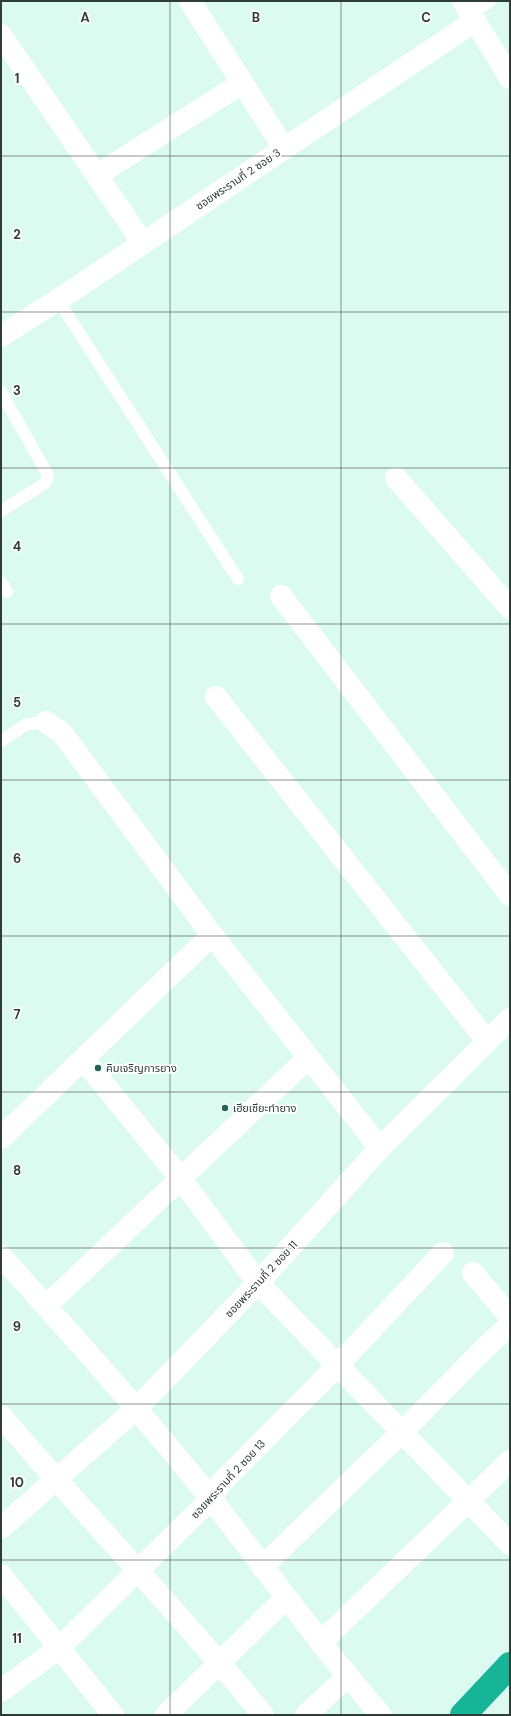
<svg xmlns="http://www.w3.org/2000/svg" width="511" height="1716" viewBox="0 0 511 1716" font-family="'DM Sans','Noto Sans Thai',sans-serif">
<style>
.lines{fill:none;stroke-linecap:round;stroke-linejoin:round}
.canal{stroke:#17b597;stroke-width:26}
.service{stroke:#fff;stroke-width:12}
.minor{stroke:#fff;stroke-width:22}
.grid{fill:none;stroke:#303c38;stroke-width:1;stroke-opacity:0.55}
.poi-dot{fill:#236556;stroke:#fff;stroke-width:1.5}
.labels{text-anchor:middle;stroke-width:3.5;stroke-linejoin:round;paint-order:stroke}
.street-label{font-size:11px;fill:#303c38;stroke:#fff}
.poi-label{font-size:11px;fill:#303c38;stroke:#fff;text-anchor:start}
.grid-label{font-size:13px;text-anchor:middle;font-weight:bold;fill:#303c38;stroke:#fff;stroke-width:3.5;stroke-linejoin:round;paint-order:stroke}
</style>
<rect width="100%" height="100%" fill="#dbfbf1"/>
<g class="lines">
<path class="canal" d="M463 1715 510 1665"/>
<path class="service" d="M472 13 490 1
M58 300 238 579
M1 392 48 475 47 480 44 484 1 511
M1 582 7 592
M1 741 27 724 46 722"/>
<path class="minor" d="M190 1 284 148
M463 1 510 78
M1 35 143 243
M97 175 242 83
M1 336 58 300 475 21
M396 478 510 608
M281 596 510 895
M216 697 487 1041
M46 722 62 733 212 935 380 1148
M83 1059 181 1179 258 1283 510 1544
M1 1138 212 935
M1 1256C73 1336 144 1415 211 1499 268 1571 320 1646 381 1715
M473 1273 510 1317
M46 1306 308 1058
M1 1416C87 1517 179 1612 263 1715
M1 1528 137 1408 258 1283 380 1148 510 1019
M262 1567 402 1432 488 1345 510 1325
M1 1575 113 1715
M320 1643 510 1461
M1 1691 59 1648 211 1499 221 1483 338 1365 443 1253
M166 1715 286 1598
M306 1715 347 1677"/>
</g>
<path class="grid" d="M170 1V1715M341 1V1715M1 156H510M1 312H510M1 468H510M1 624H510M1 780H510M1 936H510M1 1092H510M1 1248H510M1 1404H510M1 1560H510"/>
<g class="poi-dot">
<circle cx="98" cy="1068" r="4"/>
<circle cx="225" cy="1108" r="4"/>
</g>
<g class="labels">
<g class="street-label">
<text transform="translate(238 179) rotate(-34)" y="4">ซอยพระรามที่ 2 ซอย 3</text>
<text transform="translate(261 1279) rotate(-47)" y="4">ซอยพระรามที่ 2 ซอย 11</text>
<text transform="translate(228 1479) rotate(-47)" y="4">ซอยพระรามที่ 2 ซอย 13</text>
</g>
<g class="poi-label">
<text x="106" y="1072">คิมเจริญการยาง</text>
<text x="233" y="1112">เฮียเซียะทำยาง</text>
</g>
</g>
<g class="grid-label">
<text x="85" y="22">A</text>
<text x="256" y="22">B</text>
<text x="426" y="22">C</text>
<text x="17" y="83">1</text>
<text x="17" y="239">2</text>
<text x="17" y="395">3</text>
<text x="17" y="551">4</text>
<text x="17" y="707">5</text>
<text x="17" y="863">6</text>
<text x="17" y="1019">7</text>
<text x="17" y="1175">8</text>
<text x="17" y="1331">9</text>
<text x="17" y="1487">10</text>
<text x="17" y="1643">11</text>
</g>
<rect width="511" height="1716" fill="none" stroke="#303c38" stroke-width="4"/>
</svg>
